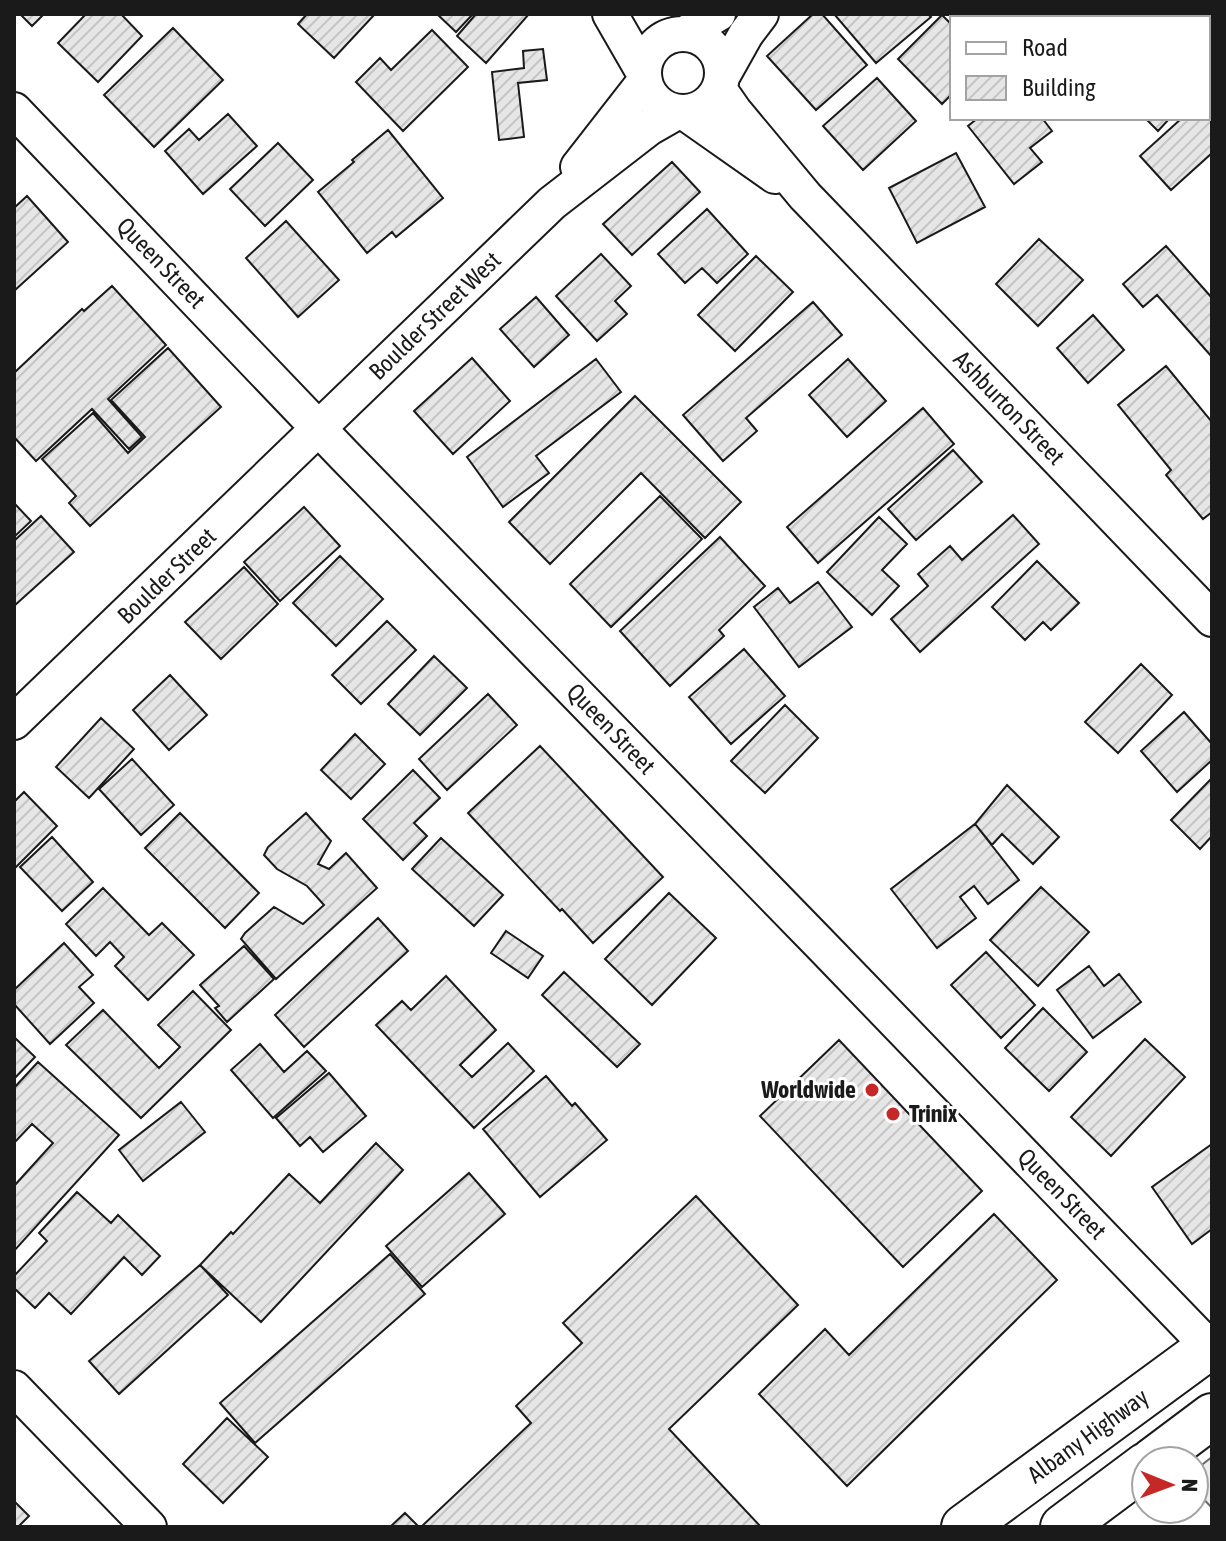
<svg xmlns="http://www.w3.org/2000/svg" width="1226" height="1541" viewBox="0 0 1226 1541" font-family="'Asap Condensed',sans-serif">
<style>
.parking{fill:#ededed;stroke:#6a6a6a;stroke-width:2}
.building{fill:url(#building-hatch);stroke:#1a1a1a;stroke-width:2}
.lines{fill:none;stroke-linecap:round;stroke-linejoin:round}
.minor-casing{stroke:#1a1a1a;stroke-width:38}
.highway-casing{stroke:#1a1a1a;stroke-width:48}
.minor{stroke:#fff;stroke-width:34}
.highway{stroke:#fff;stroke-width:44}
.poi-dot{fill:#c62828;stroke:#fff;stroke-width:3}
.labels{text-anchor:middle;stroke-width:6;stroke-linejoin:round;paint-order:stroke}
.street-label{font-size:24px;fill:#1a1a1a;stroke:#fff}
.poi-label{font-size:24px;font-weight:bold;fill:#1a1a1a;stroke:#fff;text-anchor:end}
</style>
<defs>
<pattern id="building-hatch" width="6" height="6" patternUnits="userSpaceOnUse" patternTransform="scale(2)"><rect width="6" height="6" fill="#e6e6e6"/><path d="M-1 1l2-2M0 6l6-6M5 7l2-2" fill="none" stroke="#c5c5c5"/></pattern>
</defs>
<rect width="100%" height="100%" fill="#fff"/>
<path class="parking" d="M1212 1457V1508L1197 1492 1196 1475 1203 1464Z"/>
<path class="building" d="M20 14H44L32 26Z
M86 14H121L142 36 98 82 58 43Z
M307 14H375L334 58 298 24Z
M437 14H473L456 32Z
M476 14H529L486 63 457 36Z
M813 14H822L867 65 816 110 767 56Z
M834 14H928L931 17 876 63Z
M961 14H1039L1035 18H965Z
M1073 14H1112L1108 18H1076Z
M1135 14H1164L1168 18H1130Z
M942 15 952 25V94L942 104 898 59Z
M173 28 223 80 154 147 104 95Z
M432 30 468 67 403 131 356 82 380 58 391 70Z
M543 49 547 80 518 83 524 137 499 140 492 72 524 68 523 51Z
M877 78 916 121 863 170 823 126Z
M1212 90V153L1171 190 1140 156 1182 118H1208V94Z
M228 114 257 146 203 194 165 151 189 129 199 140Z
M978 118H1042L1052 131 1030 148 1042 162 1014 184 968 126Z
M1145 118H1170L1158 131Z
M388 130 443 198 396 237 392 232 367 253 318 192 354 162 352 160Z
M278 143 313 180 265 226 230 189Z
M956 153 985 207 917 243 889 188Z
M672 162 700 192 632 255 603 224Z
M27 196 68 242 14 291V208Z
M707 209 748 254 717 283 702 268 685 283 658 254Z
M286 221 339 280 298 317 246 258Z
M1039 239 1083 280 1038 326 996 284Z
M1166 246 1212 298V357L1157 295 1143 307 1123 284Z
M601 254 631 286 615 301 627 314 597 341 556 296Z
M756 256 793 292 735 351 698 315Z
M112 286 166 345 108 399 142 437 129 449 92 409 36 461 14 437V373L82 309 84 311Z
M536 297 569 335 534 367 500 329Z
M813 302 842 335 746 418 757 431 723 461 683 415Z
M1093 315 1124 350 1088 383 1057 348Z
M168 348 221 407 90 526 69 503 76 496 42 459 93 413 128 453 145 437 111 400Z
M472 358 510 401 453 454 414 411Z
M596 359 621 392 536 456 549 473 503 507 467 457Z
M848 359 886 401 847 437 809 395Z
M1166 366 1212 422V512L1203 519 1166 475 1171 470 1118 405Z
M635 396 741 502 705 538 641 473 550 564 509 522Z
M923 408 954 444 818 563 787 527Z
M953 450 982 482 916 540 888 509Z
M660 496 702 539 611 627 570 584Z
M14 503 31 521 14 537Z
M304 507 340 546 280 601 244 562Z
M1013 515 1039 544 920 652 891 619 928 586 918 574 950 546 962 560Z
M41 516 74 552 14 606V541Z
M879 517 907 544 882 570 899 586 872 615 827 572Z
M720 537 765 586 719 630 724 636 670 686 620 631Z
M340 556 383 599 336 646 293 603Z
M1037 561 1079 603 1051 630 1043 622 1025 640 992 607Z
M244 567 278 604 221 659 185 622Z
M818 582 852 627 799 667 754 607 778 588 790 603Z
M387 621 416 650 361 704 332 675Z
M744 649 785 696 731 744 689 697Z
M434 656 467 688 420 735 388 704Z
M1141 664 1172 695 1118 753 1085 722Z
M170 675 207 715 169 750 133 710Z
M488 694 517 725 447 790 419 759Z
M785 705 818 738 765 793 731 761Z
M1184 712 1212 744V760L1177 792 1141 751Z
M101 718 134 749 89 798 56 767Z
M355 734 385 764 351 799 321 770Z
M540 746 663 877 593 943 562 909 560 911 468 813Z
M132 759 174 805 141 835 99 789Z
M413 770 440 798 414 823 427 836 403 860 363 819Z
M1212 778V836L1200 849 1171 820Z
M1007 785 1059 837 1033 864 1002 834 992 845 975 824Z
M24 792 57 826 14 869V802Z
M180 813 259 893 225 928 145 848Z
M306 813 331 841 318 864 329 869 346 853 377 888 276 979 241 939 245 933 274 907 303 924 324 905 307 886 277 869 264 855 268 847Z
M975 824 1019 880 988 904 974 886 960 897 976 918 937 948 891 889Z
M52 837 93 882 62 911 20 867Z
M441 838 503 895 474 926 412 869Z
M1041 887 1089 932 1038 986 990 940Z
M103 888 149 935 162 923 194 955 148 1000 115 966 124 957 110 942 96 956 66 924Z
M669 893 716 938 652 1005 605 959Z
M378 918 408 951 304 1047 275 1015Z
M506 931 543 956 528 978 491 953Z
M64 943 93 975 79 987 94 1003 50 1044 14 1004V990Z
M244 946 274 979 227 1022 215 1008 219 1006 200 985Z
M986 952 1035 1005 1001 1038 951 985Z
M1089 966 1104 986 1119 974 1141 1002 1093 1038 1057 990Z
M564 972 640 1044 617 1067 542 995Z
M446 976 496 1030 460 1065 472 1077 508 1043 534 1071 474 1128 376 1025 402 1001 411 1010Z
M193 991 231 1030 141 1118 66 1045 103 1010 159 1068 180 1047 158 1025Z
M1043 1008 1087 1052 1049 1091 1005 1048Z
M14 1037 35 1057 14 1079Z
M1145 1039 1185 1077 1111 1156 1071 1117Z
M839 1040 982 1191 903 1267 760 1116Z
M260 1044 284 1072 307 1051 326 1071 273 1118 231 1070Z
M38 1062 119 1135 14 1251V1186L53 1143 32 1124 14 1143V1088Z
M329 1073 366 1116 323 1152 310 1137 300 1146 276 1118Z
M546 1076 572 1106 575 1103 607 1140 540 1197 483 1129Z
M181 1102 205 1132 143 1181 119 1150Z
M376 1143 403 1170 261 1322 200 1265 231 1232 233 1234 289 1174 320 1203Z
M1212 1144V1229L1192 1244 1152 1187Z
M469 1173 505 1214 422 1287 386 1246Z
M77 1192 111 1223 118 1215 160 1256 142 1275 124 1257 71 1314 49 1293 35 1308 14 1288V1276L47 1241 39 1233Z
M696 1196 798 1305 669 1429 761 1527H421L531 1423 516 1406 582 1343 563 1323Z
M994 1214 1057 1280 847 1486 759 1394 825 1329 849 1355Z
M390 1254 425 1294 255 1443 220 1403Z
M200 1265 228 1295 119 1394 89 1361Z
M227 1418 268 1457 223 1503 183 1464Z
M14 1501 29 1516 18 1527H14Z
M405 1513 419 1527H390Z"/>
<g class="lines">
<g class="minor-casing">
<path id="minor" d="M610 14 644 73
M686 33 718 14
M644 73a39 39 0 1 1 78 0a39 39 0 1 1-78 0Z
M723 75 746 34 761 14
M719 89 735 112 805 196 1212 619
M14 110 343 454 825 949 1209 1347
M684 112 775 176
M578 167 645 81
M14 722 552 203 649 128 677 112
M14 1388 149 1527"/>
</g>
<g class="highway-casing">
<path id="highway" d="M1152 1461 1212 1416
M964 1527 1212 1345
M1063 1527 1146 1465"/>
</g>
<use href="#minor" class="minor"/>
<use href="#highway" class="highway"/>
</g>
<g class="poi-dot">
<circle cx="872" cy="1090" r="8"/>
<circle cx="893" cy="1114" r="8"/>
</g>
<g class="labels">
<g class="street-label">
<text transform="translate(161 263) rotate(46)" y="8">Queen Street</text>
<text transform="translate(435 316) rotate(-44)" y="8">Boulder Street West</text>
<text transform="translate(1009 408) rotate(46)" y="8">Ashburton Street</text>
<text transform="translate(167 576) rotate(-44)" y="8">Boulder Street</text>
<text transform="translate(611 729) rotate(46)" y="8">Queen Street</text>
<text transform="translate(1062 1194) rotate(46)" y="8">Queen Street</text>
<text transform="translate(1088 1436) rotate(-36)" y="8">Albany Highway</text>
</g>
<g class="poi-label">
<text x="856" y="1098">Worldwide</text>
<text x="909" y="1122" text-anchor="start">Trinix</text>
</g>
</g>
<rect width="1226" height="1541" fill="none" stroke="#1a1a1a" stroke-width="32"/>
<rect x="950" y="16" width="260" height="104" fill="#ffffff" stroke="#a3a3a3" stroke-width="2"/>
<rect x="966" y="42" width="40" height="12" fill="#ffffff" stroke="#a3a3a3" stroke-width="2"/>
<text x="1022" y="56" font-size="24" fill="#1a1a1a">Road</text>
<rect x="966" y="76" width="40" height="24" fill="url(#building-hatch)" stroke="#a3a3a3" stroke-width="2"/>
<text x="1022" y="96" font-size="24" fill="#1a1a1a">Building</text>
<g transform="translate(1170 1485) rotate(91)"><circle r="38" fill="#ffffff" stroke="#a3a3a3" stroke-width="2"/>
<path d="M0-6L14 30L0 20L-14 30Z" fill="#c62828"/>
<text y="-12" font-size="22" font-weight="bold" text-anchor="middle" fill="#1a1a1a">N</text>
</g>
</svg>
